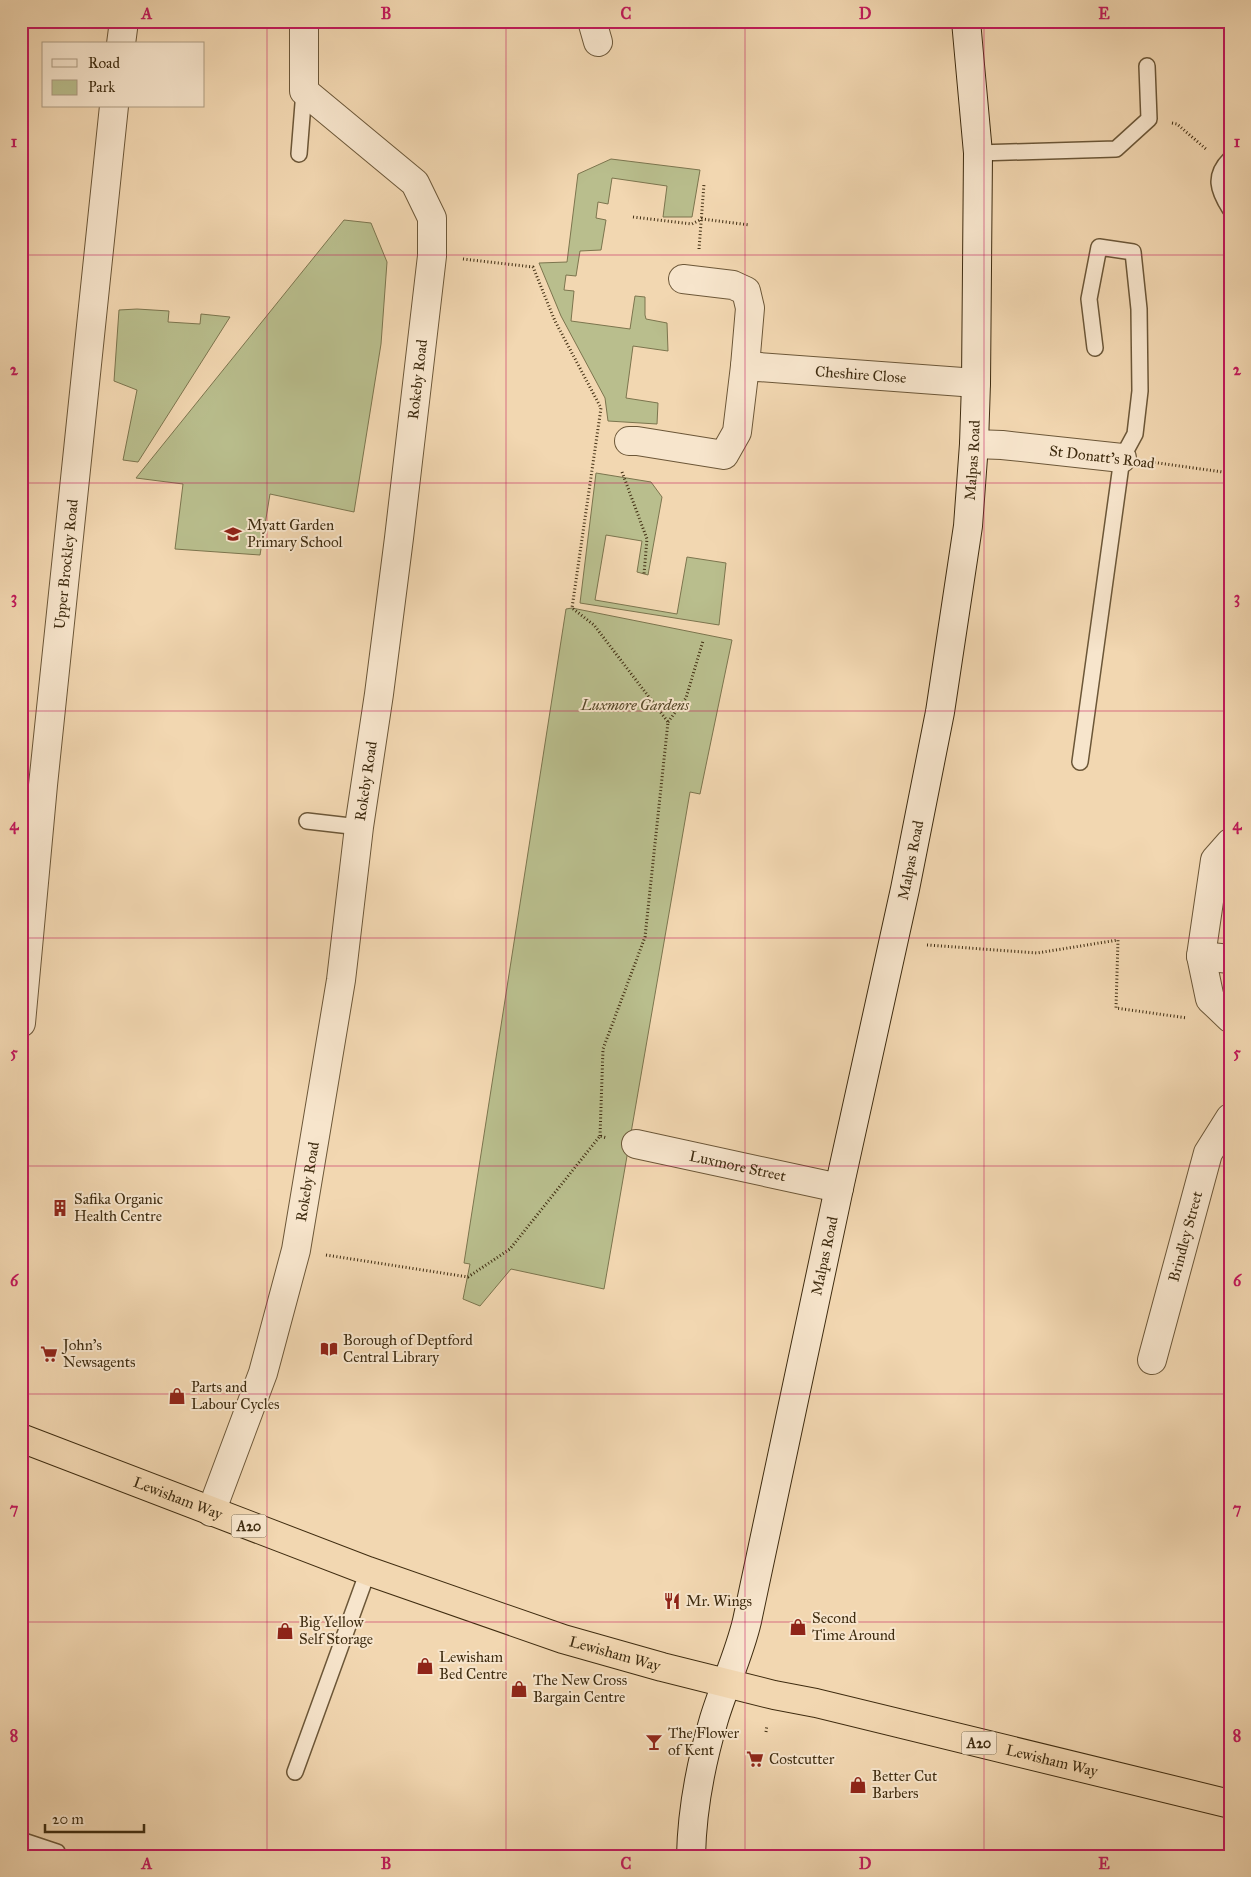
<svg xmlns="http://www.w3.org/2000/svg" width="1251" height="1877" viewBox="0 0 1251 1877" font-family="'IM FELL Great Primer',serif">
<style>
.green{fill:#b9be8d;stroke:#7c754e}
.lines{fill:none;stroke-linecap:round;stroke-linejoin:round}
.lane-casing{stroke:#6c5738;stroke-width:18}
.street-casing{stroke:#6c5738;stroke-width:30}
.secondary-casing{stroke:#3f2c10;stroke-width:30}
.highway-casing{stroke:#3f2c10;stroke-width:30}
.path{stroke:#3f2c10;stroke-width:3;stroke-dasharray:1 2.5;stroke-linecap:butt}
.lane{stroke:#f7e5cc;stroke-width:15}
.street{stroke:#f7e5cc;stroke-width:28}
.secondary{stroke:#f7e5cc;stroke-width:28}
.highway{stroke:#f2d7b1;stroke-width:28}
.grid{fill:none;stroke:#c2185b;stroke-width:1;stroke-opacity:0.55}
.labels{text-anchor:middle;stroke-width:4;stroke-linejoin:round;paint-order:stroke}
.shield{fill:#f7e5cc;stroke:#766448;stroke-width:1}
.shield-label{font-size:14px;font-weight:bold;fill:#3f2c10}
.street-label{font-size:15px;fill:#3f2c10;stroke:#f7e5cc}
.poi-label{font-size:15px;fill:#3f2c10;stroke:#f7e5cc;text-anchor:start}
.park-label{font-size:15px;font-style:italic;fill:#574929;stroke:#f7e5cc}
.neatline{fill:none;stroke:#c2185b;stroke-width:2}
.grid-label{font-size:16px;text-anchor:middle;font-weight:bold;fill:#c2185b}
</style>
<rect width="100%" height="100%" fill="#f2d7b1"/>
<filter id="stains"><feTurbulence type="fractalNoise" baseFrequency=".004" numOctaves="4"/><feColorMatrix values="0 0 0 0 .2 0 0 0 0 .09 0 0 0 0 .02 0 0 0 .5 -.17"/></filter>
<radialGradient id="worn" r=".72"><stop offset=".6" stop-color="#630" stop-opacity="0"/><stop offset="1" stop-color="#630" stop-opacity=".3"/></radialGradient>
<path class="green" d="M611 159 700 170 692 217H663L667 186 612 178 608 204 598 202 596 218 606 220 601 250 580 251 576 276 566 275 564 290 574 291 571 321 630 329 635 296 645 297V315L646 319 667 323 668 351 633 346 626 398 658 403 657 424 608 421 605 398 561 316 539 263 567 262 578 174Z
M344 220 371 223 387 262 381 344 354 512 270 494 260 555 175 549 183 484 136 478Z
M137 309 169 311 168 322 200 324 201 314 230 317 138 462 123 460 137 390 114 381 119 310Z
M596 473 651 482 662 497 648 575 637 572 642 541 606 535 595 600 677 614 687 557 726 563 719 625 580 603Z
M572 608 732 640 700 794 690 792 604 1289 511 1269 480 1306 463 1299 470 1264 464 1263 566 609Z"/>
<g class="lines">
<g class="lane-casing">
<path id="lane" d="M978 153 1116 149 1149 119 1147 66
M299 154 304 91
M1230 159C1213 176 1218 190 1230 209
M1080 762 1122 458 1135 434 1140 391 1139 309 1133 252 1099 247 1089 299 1095 348
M307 821 359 827
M295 1772 368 1571
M21 1840 57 1852V1856"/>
</g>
<g class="street-casing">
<g id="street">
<path d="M592 21 598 42"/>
<path d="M121 44 124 21"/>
<path d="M683 279 733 285 746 291 750 308 745 366"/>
<path id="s1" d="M629 441H637L724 455 737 432 745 366 976 383"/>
<path d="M974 444 1002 445 1122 458"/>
<path d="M1230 843 1215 860 1201 956 1210 999 1230 1018"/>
<path d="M1201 956 1230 959"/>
<path id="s2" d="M21 1023 43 785 114 106"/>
<path id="s3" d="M636 1144 839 1188"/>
<path id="s4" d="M1152 1360 1208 1153 1230 1118"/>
<path id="s5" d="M211 1512 263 1373 296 1250 341 980 359 827 379 694 399 538 432 256V218L415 183 304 91V21"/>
</g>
</g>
<g class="secondary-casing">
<g id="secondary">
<path id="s6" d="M691 1856C692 1810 701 1763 714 1719 724 1686 739 1655 747 1621L839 1188 905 889 940 712 968 526 974 444 976 383 978 153 966 21"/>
</g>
</g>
<g class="highway-casing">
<g id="highway">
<path id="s7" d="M21 1438 368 1571 563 1639 662 1667 774 1695 816 1703 1230 1804"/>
</g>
</g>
<path class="path" d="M1172 123 1177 124 1206 149
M633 217 692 224 702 219 750 225
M699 249 704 184
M463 259 533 267 555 321 601 408 572 608 594 625 668 722 645 937 603 1049 600 1136
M1151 462 1230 473
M622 472 647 539 644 574
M668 722 686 698 703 641
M927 945 1037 953 1118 940 1116 1008 1187 1018
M326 1255 468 1277 510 1249 600 1136 607 1138
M766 1732 767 1725
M1225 1833 1226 1838 1230 1840"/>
<use href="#lane" class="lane"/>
<use href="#street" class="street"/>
<use href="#secondary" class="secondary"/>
<use href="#highway" class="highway"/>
</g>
<path class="grid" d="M267 21V1856M506 21V1856M745 21V1856M984 21V1856M21 255H1230M21 483H1230M21 711H1230M21 938H1230M21 1166H1230M21 1394H1230M21 1622H1230"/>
<defs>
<g id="school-bare" transform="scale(1.35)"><path d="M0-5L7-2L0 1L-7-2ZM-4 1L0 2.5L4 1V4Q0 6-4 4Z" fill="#8f2418" stroke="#f7e5cc" stroke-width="2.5" paint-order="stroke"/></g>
<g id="building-bare" transform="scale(1.35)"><path d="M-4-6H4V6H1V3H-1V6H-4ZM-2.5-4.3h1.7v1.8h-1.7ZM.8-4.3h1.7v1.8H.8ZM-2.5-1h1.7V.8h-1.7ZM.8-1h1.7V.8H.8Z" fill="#8f2418" stroke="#f7e5cc" stroke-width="2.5" paint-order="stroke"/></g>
<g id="library-bare" transform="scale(1.35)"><path d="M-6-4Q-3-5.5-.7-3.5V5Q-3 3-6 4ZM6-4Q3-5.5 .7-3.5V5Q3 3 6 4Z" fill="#8f2418" stroke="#f7e5cc" stroke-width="2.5" paint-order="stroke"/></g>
<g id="supermarket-bare" transform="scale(1.35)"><path d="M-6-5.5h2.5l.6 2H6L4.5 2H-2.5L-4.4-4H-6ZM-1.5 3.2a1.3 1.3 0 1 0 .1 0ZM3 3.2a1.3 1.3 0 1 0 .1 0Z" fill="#8f2418" stroke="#f7e5cc" stroke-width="2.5" paint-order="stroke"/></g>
<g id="shop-bare" transform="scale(1.35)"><path d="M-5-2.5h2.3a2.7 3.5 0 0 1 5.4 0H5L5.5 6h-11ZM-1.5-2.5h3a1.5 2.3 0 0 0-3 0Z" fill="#8f2418" stroke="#f7e5cc" stroke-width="2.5" paint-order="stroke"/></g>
<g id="restaurant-bare" transform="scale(1.35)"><path d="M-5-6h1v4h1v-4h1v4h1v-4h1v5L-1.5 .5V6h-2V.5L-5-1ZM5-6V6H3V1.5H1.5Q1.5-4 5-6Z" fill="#8f2418" stroke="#f7e5cc" stroke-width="2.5" paint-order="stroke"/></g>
<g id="bar-bare" transform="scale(1.35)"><path d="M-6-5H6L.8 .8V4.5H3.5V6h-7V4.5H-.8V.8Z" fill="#8f2418" stroke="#f7e5cc" stroke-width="2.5" paint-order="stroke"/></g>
</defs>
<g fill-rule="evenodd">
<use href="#school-bare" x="233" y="534"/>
<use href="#building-bare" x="60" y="1208"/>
<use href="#library-bare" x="329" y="1349"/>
<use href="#supermarket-bare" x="49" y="1354"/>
<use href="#shop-bare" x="177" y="1396"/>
<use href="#restaurant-bare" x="672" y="1601"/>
<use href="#shop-bare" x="798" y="1627"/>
<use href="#shop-bare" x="285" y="1631"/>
<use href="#shop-bare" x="425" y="1666"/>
<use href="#shop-bare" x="519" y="1689"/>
<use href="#bar-bare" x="654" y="1742"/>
<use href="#supermarket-bare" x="755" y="1759"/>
<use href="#shop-bare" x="858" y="1785"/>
</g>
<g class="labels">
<g class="shield">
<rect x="231.5" y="1514.5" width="35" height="23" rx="4"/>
<rect x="961.5" y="1731.5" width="35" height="23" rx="4"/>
</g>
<g class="shield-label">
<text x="249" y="1531">A20</text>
<text x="979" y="1748">A20</text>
</g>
<g class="street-label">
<text dy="5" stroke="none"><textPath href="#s1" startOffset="305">Cheshire Close</textPath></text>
<text dy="5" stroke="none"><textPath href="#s5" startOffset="1155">Rokeby Road</textPath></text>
<text transform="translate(1102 457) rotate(7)" y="5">St Donatt's Road</text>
<text dy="5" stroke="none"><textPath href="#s6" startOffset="1426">Malpas Road</textPath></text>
<text dy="5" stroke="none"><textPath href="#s2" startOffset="461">Upper Brockley Road</textPath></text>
<text dy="5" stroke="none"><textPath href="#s5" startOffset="750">Rokeby Road</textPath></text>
<text dy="5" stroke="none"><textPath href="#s6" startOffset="1021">Malpas Road</textPath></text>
<text dy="5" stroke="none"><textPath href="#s3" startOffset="104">Luxmore Street</textPath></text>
<text dy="5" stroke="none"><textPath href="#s5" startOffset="345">Rokeby Road</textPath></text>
<text dy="5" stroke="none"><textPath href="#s4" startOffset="128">Brindley Street</textPath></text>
<text dy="5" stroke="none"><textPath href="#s6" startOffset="616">Malpas Road</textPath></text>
<text dy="5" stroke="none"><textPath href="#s7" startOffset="168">Lewisham Way</textPath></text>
<text dy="5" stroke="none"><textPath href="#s7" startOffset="632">Lewisham Way</textPath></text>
<text dy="5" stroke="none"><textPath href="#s7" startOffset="1082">Lewisham Way</textPath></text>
</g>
<g class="poi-label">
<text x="247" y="530">Myatt Garden<tspan x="247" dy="17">Primary School</tspan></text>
<text x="74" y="1204">Safika Organic<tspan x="74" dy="17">Health Centre</tspan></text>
<text x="343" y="1345">Borough of Deptford<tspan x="343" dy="17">Central Library</tspan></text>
<text x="63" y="1350">John's<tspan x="63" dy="17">Newsagents</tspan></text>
<text x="191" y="1392">Parts and<tspan x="191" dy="17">Labour Cycles</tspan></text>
<text x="686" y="1606">Mr. Wings</text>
<text x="812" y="1623">Second<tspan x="812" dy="17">Time Around</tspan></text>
<text x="299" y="1627">Big Yellow<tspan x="299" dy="17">Self Storage</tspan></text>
<text x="439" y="1662">Lewisham<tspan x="439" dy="17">Bed Centre</tspan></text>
<text x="533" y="1685">The New Cross<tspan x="533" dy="17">Bargain Centre</tspan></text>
<text x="668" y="1738">The Flower<tspan x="668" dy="17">of Kent</tspan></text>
<text x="769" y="1764">Costcutter</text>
<text x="872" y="1781">Better Cut<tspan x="872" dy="17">Barbers</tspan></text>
</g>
<g class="park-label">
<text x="635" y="710">Luxmore Gardens</text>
</g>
</g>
<rect width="1251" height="1877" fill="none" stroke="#f2d7b1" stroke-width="55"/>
<rect x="42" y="42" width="162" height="65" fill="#f7e5cc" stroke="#ad9b81"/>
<rect x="52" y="59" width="25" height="8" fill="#f7e5cc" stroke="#ad9b81"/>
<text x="88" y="68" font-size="15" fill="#3f2c10">Road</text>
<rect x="52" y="80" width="25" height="15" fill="#b9be8d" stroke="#ad9b81"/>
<text x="88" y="92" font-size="15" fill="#3f2c10">Park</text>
<path d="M45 1824v8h99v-8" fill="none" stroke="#3f2c10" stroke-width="2.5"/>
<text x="52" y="1824" font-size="15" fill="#3f2c10" stroke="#f7e5cc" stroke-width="4" paint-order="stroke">20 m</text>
<rect x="28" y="28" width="1196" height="1822" class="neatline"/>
<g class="grid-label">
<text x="147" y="19">A</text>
<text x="386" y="19">B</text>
<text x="626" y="19">C</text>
<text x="865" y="19">D</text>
<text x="1104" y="19">E</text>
<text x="14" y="147">1</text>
<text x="1237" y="147">1</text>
<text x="14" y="375">2</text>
<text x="1237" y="375">2</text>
<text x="14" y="603">3</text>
<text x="1237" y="603">3</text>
<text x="14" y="830">4</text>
<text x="1237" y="830">4</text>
<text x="14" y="1058">5</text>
<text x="1237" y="1058">5</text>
<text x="14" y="1286">6</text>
<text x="1237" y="1286">6</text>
<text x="14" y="1514">7</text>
<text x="1237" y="1514">7</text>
<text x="14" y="1741">8</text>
<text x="1237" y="1741">8</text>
<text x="147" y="1869">A</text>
<text x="386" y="1869">B</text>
<text x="626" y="1869">C</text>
<text x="865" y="1869">D</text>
<text x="1104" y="1869">E</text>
</g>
<rect width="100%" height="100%" filter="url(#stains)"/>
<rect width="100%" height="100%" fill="url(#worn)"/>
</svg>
